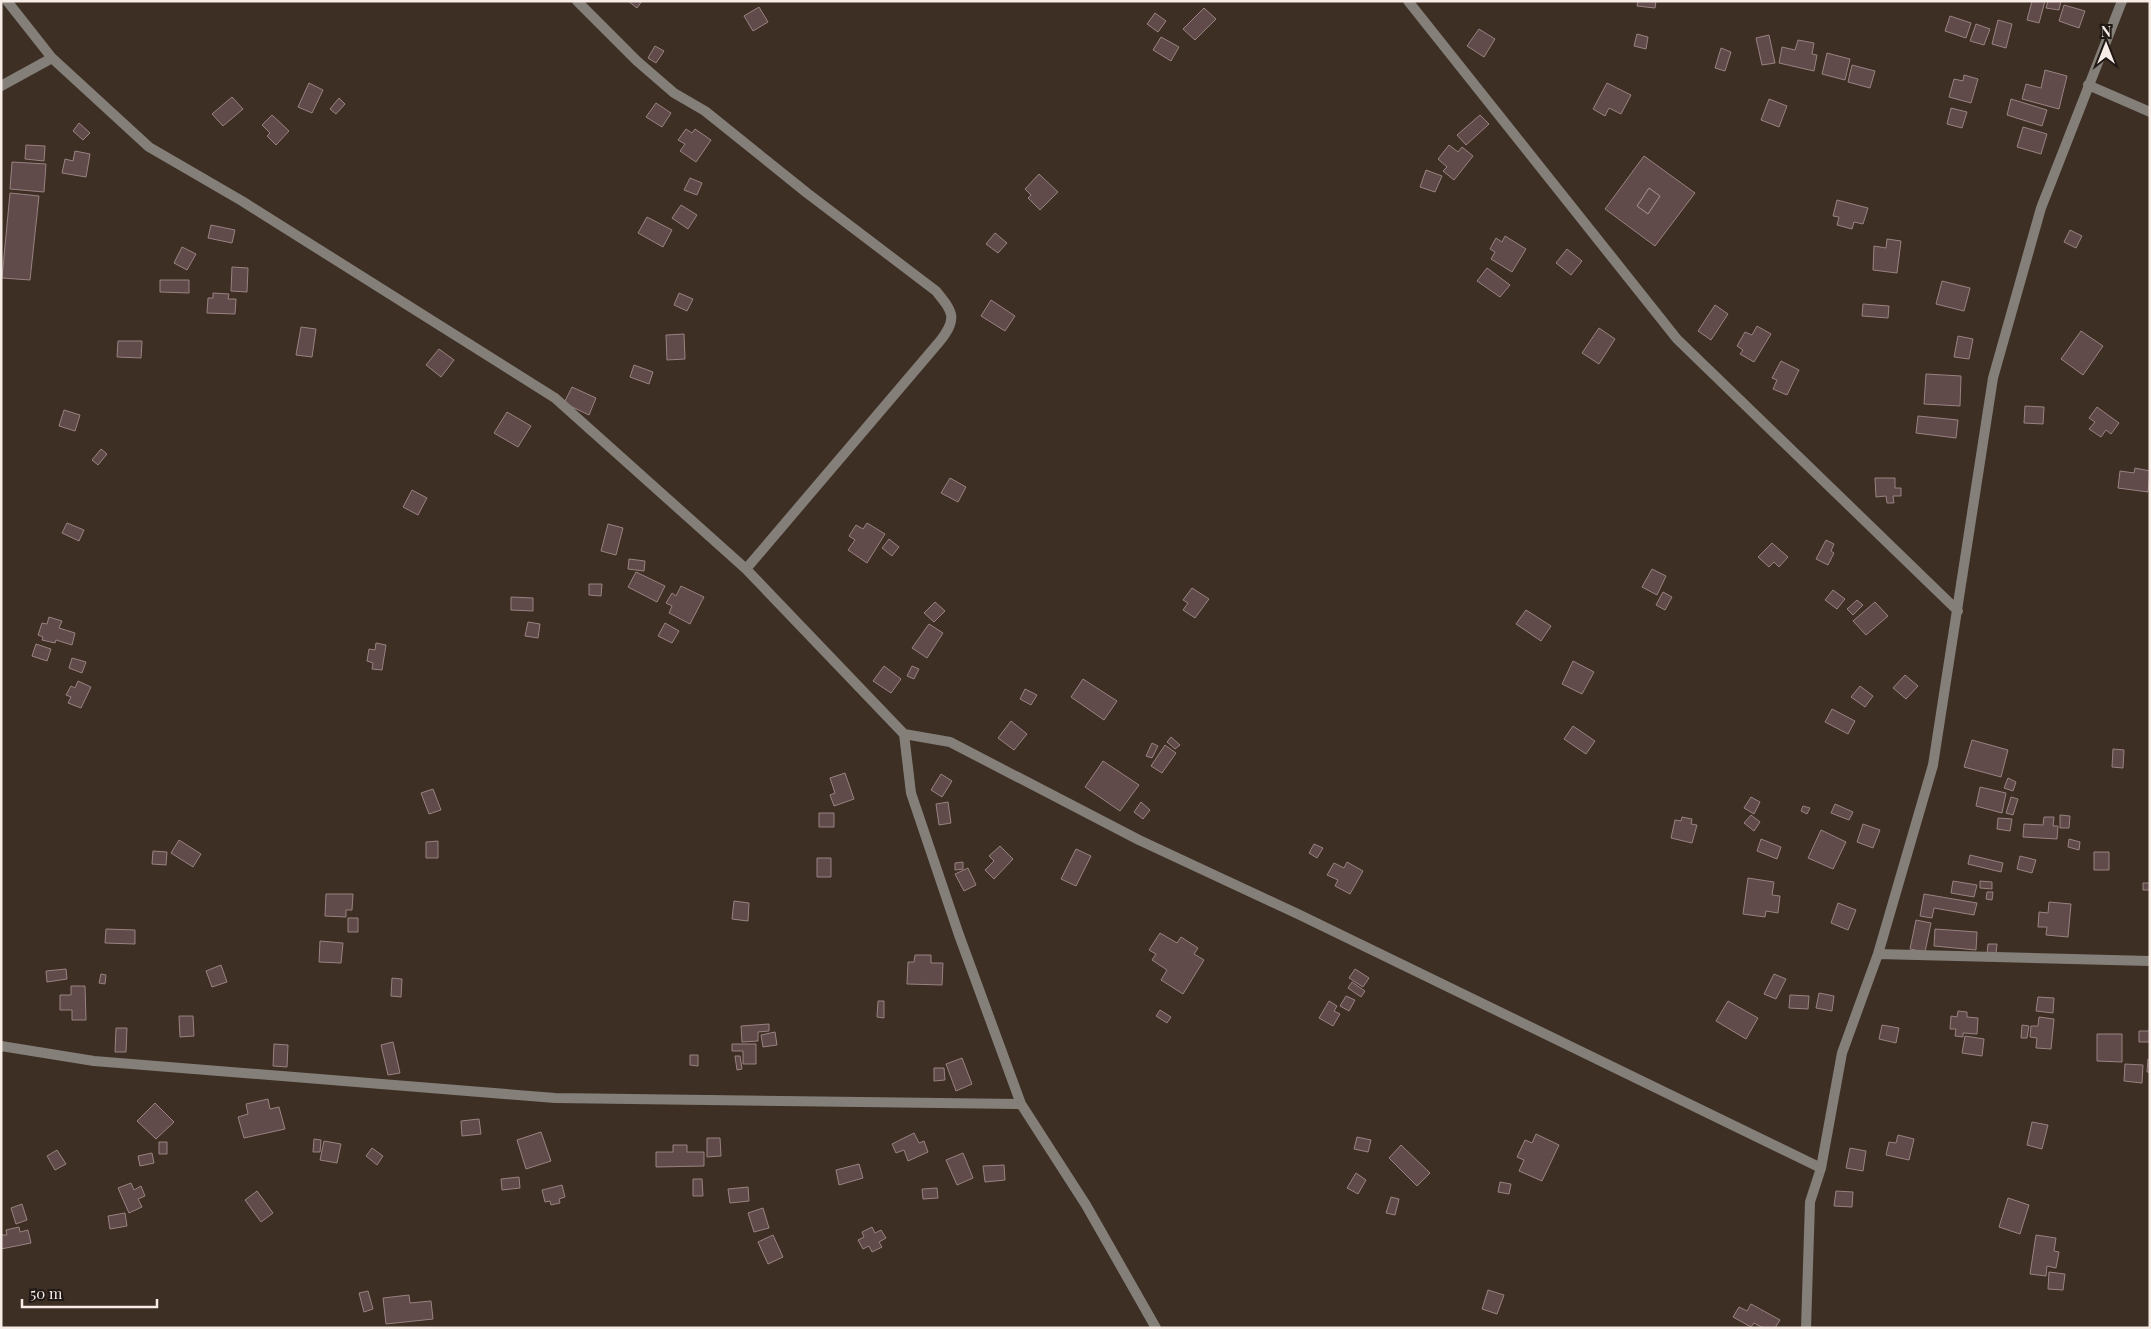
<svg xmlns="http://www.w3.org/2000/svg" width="2151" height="1329" viewBox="0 0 2151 1329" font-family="'Playfair Display',serif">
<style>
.building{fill:#604b4a;stroke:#998281;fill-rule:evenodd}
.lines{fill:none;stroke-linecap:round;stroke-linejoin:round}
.street{stroke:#848079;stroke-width:10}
</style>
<rect width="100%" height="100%" fill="#3e2f25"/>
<path class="building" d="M628 1H642L637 8Z
M1638 1H1656L1655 8 1637 6Z
M2032 1H2045L2039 23 2027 20Z
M2048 1H2061L2059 10 2046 8Z
M2064 5 2085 11 2079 28 2059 21Z
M759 7 768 22 753 31 744 16Z
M1204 8 1216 19 1195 40 1183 29Z
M1155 13 1166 21 1158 32 1147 24Z
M1950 16 1971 23 1966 38 1945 31Z
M1998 20 2012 24 2006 48 1992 44Z
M1976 24 1990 29 1984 45 1970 41Z
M1479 29 1495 39 1484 57 1467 46Z
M1637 34 1648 37 1646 49 1634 46Z
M1769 35 1775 63 1762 65 1756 38Z
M1161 37 1179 47 1171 61 1153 50Z
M1798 40 1814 43 1812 54 1817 55 1814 71 1779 63 1782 47 1795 50Z
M655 46 664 51 656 63 648 58Z
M1721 48 1731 52 1725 71 1715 68Z
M1827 53 1850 59 1845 80 1822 74Z
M1852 65 1875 71 1870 88 1848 82Z
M2045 70 2067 76 2059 109 2022 99 2026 84 2041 88Z
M1964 75 1978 79 1971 103 1949 97 1954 79 1963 81Z
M309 83 323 90 312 113 298 107Z
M1607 83 1631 95 1621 114 1609 108 1605 116 1593 109Z
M232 97 243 109 223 126 212 114Z
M339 98 345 104 336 114 330 109Z
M1769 99 1787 106 1779 127 1761 120Z
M2011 99 2047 110 2042 126 2007 115Z
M656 103 671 113 662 127 646 117Z
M1951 108 1967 112 1962 128 1947 124Z
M272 115 289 131 276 145 267 136 270 133 262 125Z
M1480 115 1489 124 1466 145 1457 135Z
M79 123 90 133 83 140 73 131Z
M2023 127 2047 134 2041 154 2017 147Z
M686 129 692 133 695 129 711 140 696 162 680 151 685 144 678 140Z
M26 145 45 146 44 161 25 159Z
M1449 145 1458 152 1462 147 1473 156 1454 180 1443 171 1447 167 1438 159Z
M75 151 90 154 86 177 62 173 65 159 73 161Z
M1644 156 1695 193 1655 246 1605 209ZM1649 188 1660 196 1648 214 1637 206Z
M12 162 46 164 44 192 10 189Z
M1426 170 1442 176 1435 192 1420 187Z
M1039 174 1058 192 1040 210 1028 198 1031 195 1025 189Z
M690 178 702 183 697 195 684 190Z
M1649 188 1660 196 1648 214 1637 206Z
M10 193 39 196 30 280 2 278Z
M1837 200 1868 208 1863 224 1854 222 1852 229 1837 225 1839 217 1833 216Z
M681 205 697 215 688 229 672 218Z
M647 217 672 230 663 247 638 233Z
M211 225 235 230 232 243 208 238Z
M2070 230 2082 236 2076 248 2064 242Z
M995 233 1007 243 998 253 986 244Z
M1505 236 1526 249 1512 272 1491 259 1495 252 1490 249 1496 238 1502 242Z
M1887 239 1901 241 1897 273 1873 270 1874 246 1886 248Z
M182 247 196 254 187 270 174 263Z
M1567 249 1582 261 1571 275 1556 263Z
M232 267 248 268 247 292 231 291Z
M1487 268 1510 285 1500 297 1477 281Z
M160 280H189V293L160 292Z
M1942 281 1970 288 1964 311 1936 304Z
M213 293 229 294 228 299H236L235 314 207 313 208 298H213Z
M679 293 693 299 687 311 674 305Z
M991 300 1015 316 1005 331 981 316Z
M1863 304 1889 306 1888 318 1862 316Z
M1715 305 1728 314 1711 340 1698 331Z
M1757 326 1771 334 1754 362 1740 354 1743 350 1737 346 1745 332 1752 335Z
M301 327 316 329 312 357 296 355Z
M1599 328 1615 339 1599 364 1582 353Z
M2081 331 2103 346 2083 375 2061 359Z
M684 334 685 359 667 360 666 335Z
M1958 336 1973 339 1969 359 1954 357Z
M118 341H142L141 358 117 357Z
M439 349 454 360 441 377 426 365Z
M1781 361 1799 370 1787 395 1773 389 1777 380 1772 378Z
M634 365 653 372 649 384 630 377Z
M1926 374 1961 376 1960 406 1924 404Z
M572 387 596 398 589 415 564 403Z
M2025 406 2044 407 2043 424 2024 423Z
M2097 407 2119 423 2111 434 2106 430 2101 437 2089 429 2095 422 2089 418Z
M64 410 80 415 75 431 59 426Z
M507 412 531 426 518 447 494 433Z
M1918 416 1958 420 1956 438 1916 433Z
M101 449 107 454 98 465 92 460Z
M2135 468 2150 471 2148 492 2118 488 2120 471 2134 473Z
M950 478 966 487 958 502 941 493Z
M1875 478H1895V488H1901V496H1893L1894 503H1887L1886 496 1876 497Z
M412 490 427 498 418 515 403 507Z
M67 523 84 530 79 541 62 533Z
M867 523 885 534 867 563 848 550 855 540 849 536 856 525 863 529Z
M608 524 623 528 616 555 601 551Z
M889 539 899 547 892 556 882 548Z
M1826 540 1834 544 1831 551 1834 553 1828 565 1816 559Z
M1772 543 1788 557 1779 567 1774 562 1769 567 1758 557Z
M629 559 645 561 644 571 628 569Z
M1652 569 1666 576 1657 595 1642 587Z
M636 572 665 586 657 602 628 587Z
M589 584H602L601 596 589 595Z
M681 586 704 597 690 624 669 613 672 606 666 603 672 593 676 596Z
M1192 588 1209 599 1195 618 1183 610 1188 603 1183 600Z
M1833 590 1845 599 1837 609 1825 600Z
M1663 592 1672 597 1665 610 1656 605Z
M511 597 533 598V611L511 610Z
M1857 600 1863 605 1853 615 1847 609Z
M935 602 945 611 934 622 924 613Z
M1875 602 1888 616 1866 635 1853 621Z
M1526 610 1551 626 1541 641 1516 624Z
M49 617 62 621 59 628 75 633 72 645 56 640 55 643 42 640 43 637 38 635 42 623 47 624Z
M528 622 540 624 538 638 525 636Z
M665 623 679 631 672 643 658 636Z
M929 624 943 633 927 658 912 648Z
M376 643 386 645 382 670 372 669 373 663 367 661 369 649 375 650Z
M36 644 51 649 47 661 32 656Z
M72 658 86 662 82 673 69 668Z
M1573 661 1594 672 1582 694 1562 684Z
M884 666 901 679 891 693 873 681Z
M912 666 919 669 914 679 907 676Z
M1905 675 1918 686 1906 699 1893 688Z
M1083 679 1117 701 1104 720 1071 697Z
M78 681 91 687 81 708 68 703 71 697 66 695 71 686 75 688Z
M1860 686 1873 696 1865 707 1851 697Z
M1025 689 1037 695 1031 705 1020 699Z
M1832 709 1855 721 1848 734 1825 722Z
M1011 721 1027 734 1014 750 998 738Z
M1573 726 1595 741 1586 754 1564 739Z
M1171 737 1180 745 1175 749 1167 742Z
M1972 740 2008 750 2001 777 1964 767Z
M1152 743 1158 746 1152 758 1146 756Z
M1165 745 1176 753 1162 773 1151 766Z
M2113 749 2124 750 2123 768 2112 767Z
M1103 761 1139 785 1120 811 1085 787Z
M845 773 854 799 834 806 830 795 835 793 830 778Z
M941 774 952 781 942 797 931 790Z
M2008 778 2016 782 2013 791 2004 788Z
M1980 787 2006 793 2002 813 1976 806Z
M433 789 441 810 429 814 421 793Z
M1751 797 1760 802 1754 814 1744 808Z
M2011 797 2018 799 2013 815 2006 813Z
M948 802 951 823 939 825 936 804Z
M1141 802 1150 810 1143 819 1134 812Z
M1835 804 1853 812 1849 820 1831 813Z
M1803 806 1810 808 1807 814 1801 811Z
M819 813H834V827H819Z
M1751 815 1760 822 1754 831 1744 823Z
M2060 815 2070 816 2069 828H2060Z
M1682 817 1692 819 1691 824 1697 825 1692 843 1671 838 1675 820 1681 821Z
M2044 817H2054L2053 826H2058L2057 839 2023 837 2024 824 2043 825Z
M1998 818 2012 819 2010 831 1997 829Z
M1863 824 1880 830 1873 848 1857 842Z
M1821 830 1846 842 1833 869 1808 858Z
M1761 839 1781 847 1777 859 1757 851Z
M2069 839 2080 842 2079 850 2068 847Z
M179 840 201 854 193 867 171 853Z
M438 841V858H426V842Z
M1314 844 1323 848 1317 858 1309 853Z
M1000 846 1013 859 994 879 985 870 994 861 989 856Z
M1076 849 1091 856 1076 886 1061 879Z
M153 851 167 852 166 865 152 864Z
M2094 852H2109V870H2094Z
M1970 855 2003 863 2001 872 1968 864Z
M2020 856 2036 860 2032 873 2017 869Z
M817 858H831V877H817Z
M963 862V869L955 870V863Z
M1347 862 1363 871 1350 894 1335 886 1338 880 1327 875 1334 863 1344 868Z
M968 868 976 885 964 891 955 874Z
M1748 878 1774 882 1772 895 1780 896 1778 913 1766 911 1765 917 1743 914Z
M1953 881 1977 885 1974 897 1951 893Z
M1980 881 1992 882V889L1980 888Z
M2143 883H2150V890H2143Z
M1987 892H1993L1992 900 1986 899Z
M326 894H353L352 910H346V917L325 916Z
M1924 894 1977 903 1974 915 1934 908 1932 918 1920 916Z
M734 901 749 903 748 921 732 919Z
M2049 902 2071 904 2068 937 2046 935 2047 927H2038L2039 912 2048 913Z
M1838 903 1856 910 1848 930 1831 923Z
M348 918H358V932H348Z
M1916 920 1931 923 1925 952 1910 949Z
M106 929 135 930V944L105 943Z
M1935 929 1977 932 1976 950 1934 946Z
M1160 933 1177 943 1181 937 1198 948 1194 954 1204 960 1183 994 1161 980 1167 970 1152 960 1156 954 1149 950Z
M320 941 343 943 341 963 319 962Z
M1988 944H1997L1996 954H1987Z
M915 955H931V963H943L942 985 907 984 908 962H914Z
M221 965 227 982 212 987 206 971Z
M66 969 67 979 47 982 46 971Z
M1355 969 1369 978 1363 987 1349 978Z
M101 974 106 975 105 984 99 983Z
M1774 974 1786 979 1776 999 1764 994Z
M392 978 402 979 401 997 391 996Z
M1352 982 1365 991 1361 997 1348 988Z
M71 986H85L86 1020H72V1010H60V995H71Z
M1819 993 1834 996 1832 1011 1816 1008Z
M1790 995 1809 996 1808 1009 1789 1008Z
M1346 996 1355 1000 1349 1011 1340 1006Z
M2038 997 2054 998 2053 1013 2036 1011Z
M878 1001H884V1018L877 1017Z
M1329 1001 1337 1006 1334 1011 1340 1014 1333 1026 1319 1018Z
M1728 1001 1758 1018 1746 1039 1716 1021Z
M1160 1010 1171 1017 1167 1023 1156 1016Z
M1958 1011 1967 1012V1017L1978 1018 1977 1034 1963 1033V1037L1955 1036 1956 1029H1950L1951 1016 1957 1017Z
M179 1016H193L194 1036 180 1037Z
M2039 1017 2054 1019 2051 1049 2036 1048 2037 1038 2030 1037 2031 1026H2038Z
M769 1024V1031L758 1032V1041L742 1042 741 1026Z
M1882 1025 1899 1028 1896 1043 1879 1039Z
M2022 1025 2029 1026 2027 1038H2021Z
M116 1028H127L126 1052H115Z
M2139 1031H2150V1042H2139Z
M775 1032 777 1045 763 1047 761 1035Z
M2097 1034H2122V1062L2097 1061Z
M1965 1036 1984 1039 1982 1056 1962 1053Z
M393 1042 400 1073 388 1075 381 1045Z
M274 1044 288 1045 287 1067 273 1066Z
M732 1044H756V1064H743V1051H732Z
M690 1055H698V1066L690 1065Z
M735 1056H740L742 1069 737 1070Z
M962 1058 972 1084 956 1091 946 1064Z
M2148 1059H2150V1072H2147Z
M2125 1064 2143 1065 2142 1083 2124 1081Z
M934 1068H944L945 1080 934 1081Z
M268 1099 270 1109 279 1107 285 1129 244 1138 238 1117 248 1114 246 1104Z
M155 1103 174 1122 156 1139 137 1121Z
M479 1119 481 1134 462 1136 461 1121Z
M2032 1122 2048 1125 2042 1149 2027 1145Z
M541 1132 551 1161 526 1169 517 1140Z
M914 1133 919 1143 924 1141 928 1152 908 1161 904 1150 896 1153 892 1144Z
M1536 1134 1559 1145 1542 1181 1519 1171 1524 1160 1517 1157 1525 1140 1532 1143Z
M1898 1135 1914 1139 1909 1160 1886 1155 1889 1142 1896 1143Z
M1357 1137 1371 1140 1368 1152 1354 1149Z
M707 1138H720L721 1156 707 1157Z
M314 1139 321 1140 320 1152H313Z
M324 1141 341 1144 337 1163 320 1160Z
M159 1142H167V1154H159Z
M673 1145H687V1152H704V1166L656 1167V1152H673Z
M1401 1145 1430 1173 1417 1186 1389 1158Z
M372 1148 383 1156 377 1165 366 1156Z
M1850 1148 1866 1151 1863 1171 1846 1168Z
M57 1150 66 1164 55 1170 47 1156Z
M152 1153 154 1163 140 1166 138 1156Z
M963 1153 973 1178 957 1185 946 1160Z
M859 1164 863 1178 839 1185 836 1170Z
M1004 1165 1005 1180 985 1182 983 1166Z
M1356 1173 1366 1180 1358 1194 1347 1188Z
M519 1177 520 1188 502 1190 501 1179Z
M693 1179H702L703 1196H693Z
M1500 1182 1511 1184 1509 1194 1498 1192Z
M131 1183 134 1190 141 1186 145 1196 138 1199 142 1207 129 1213 118 1188Z
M562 1185 565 1197 559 1199 560 1203 551 1205 550 1201 545 1202 542 1190Z
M748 1187 749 1201 730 1203 728 1189Z
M937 1188 938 1198 923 1199 922 1189Z
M257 1191 273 1213 261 1222 245 1200Z
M1836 1191 1853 1192 1852 1207 1834 1206Z
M1391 1197 1399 1199 1395 1215 1386 1213Z
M2008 1198 2029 1205 2020 1234 1999 1227Z
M22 1204 27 1220 16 1224 11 1208Z
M763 1208 769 1228 754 1232 748 1213Z
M125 1213 127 1226 110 1229 108 1216Z
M19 1227 20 1232 28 1230 31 1243 1 1249V1235H7L6 1230Z
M872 1227 875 1233 881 1230 886 1238 879 1242 882 1247 872 1252 869 1246 863 1249 858 1240 864 1237 862 1232Z
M773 1235 783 1257 768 1264 758 1242Z
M2036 1235 2056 1238 2054 1251 2059 1252 2056 1268 2047 1266 2046 1276 2030 1274Z
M2049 1272 2065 1274 2063 1290 2048 1289Z
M1488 1290 1504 1295 1497 1314 1482 1309Z
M368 1291 373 1309 364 1312 359 1293Z
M409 1295 410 1303 431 1301 433 1319 386 1324 383 1298Z
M1751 1304 1780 1320 1775 1328H1763L1754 1323 1751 1327 1733 1317 1739 1307 1747 1311Z"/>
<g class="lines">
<path class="street" d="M7 1 52 58 149 147 242 201 555 398 746 569 904 734 950 742 1139 840 1300 915 1821 1168
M577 1 637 61 674 93 705 111 807 193 936 291C953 312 958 318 940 341L746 569
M1408 1 1677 339 1958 611
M2088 85 2150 112
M1 86 52 58
M904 734 911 793 959 935 1021 1104 1086 1205 1156 1328
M1878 954 2150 961
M1 1046 94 1061 555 1098 1021 1104
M1806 1328 1810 1202 1821 1168 1842 1053 1878 954 1933 765 1993 378 2041 208 2122 1"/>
</g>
<rect width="2151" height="1329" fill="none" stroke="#f7ece6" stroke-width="5"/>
<g transform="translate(2106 45)" stroke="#201915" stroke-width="4" paint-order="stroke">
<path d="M0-4L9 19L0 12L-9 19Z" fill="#f7ece6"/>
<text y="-8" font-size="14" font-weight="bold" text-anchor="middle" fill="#f7ece6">N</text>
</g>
<path d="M22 1299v8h135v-8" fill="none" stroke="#f7ece6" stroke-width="2.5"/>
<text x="30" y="1299" font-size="15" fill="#f7ece6" stroke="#201915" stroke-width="4" paint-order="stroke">50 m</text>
</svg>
